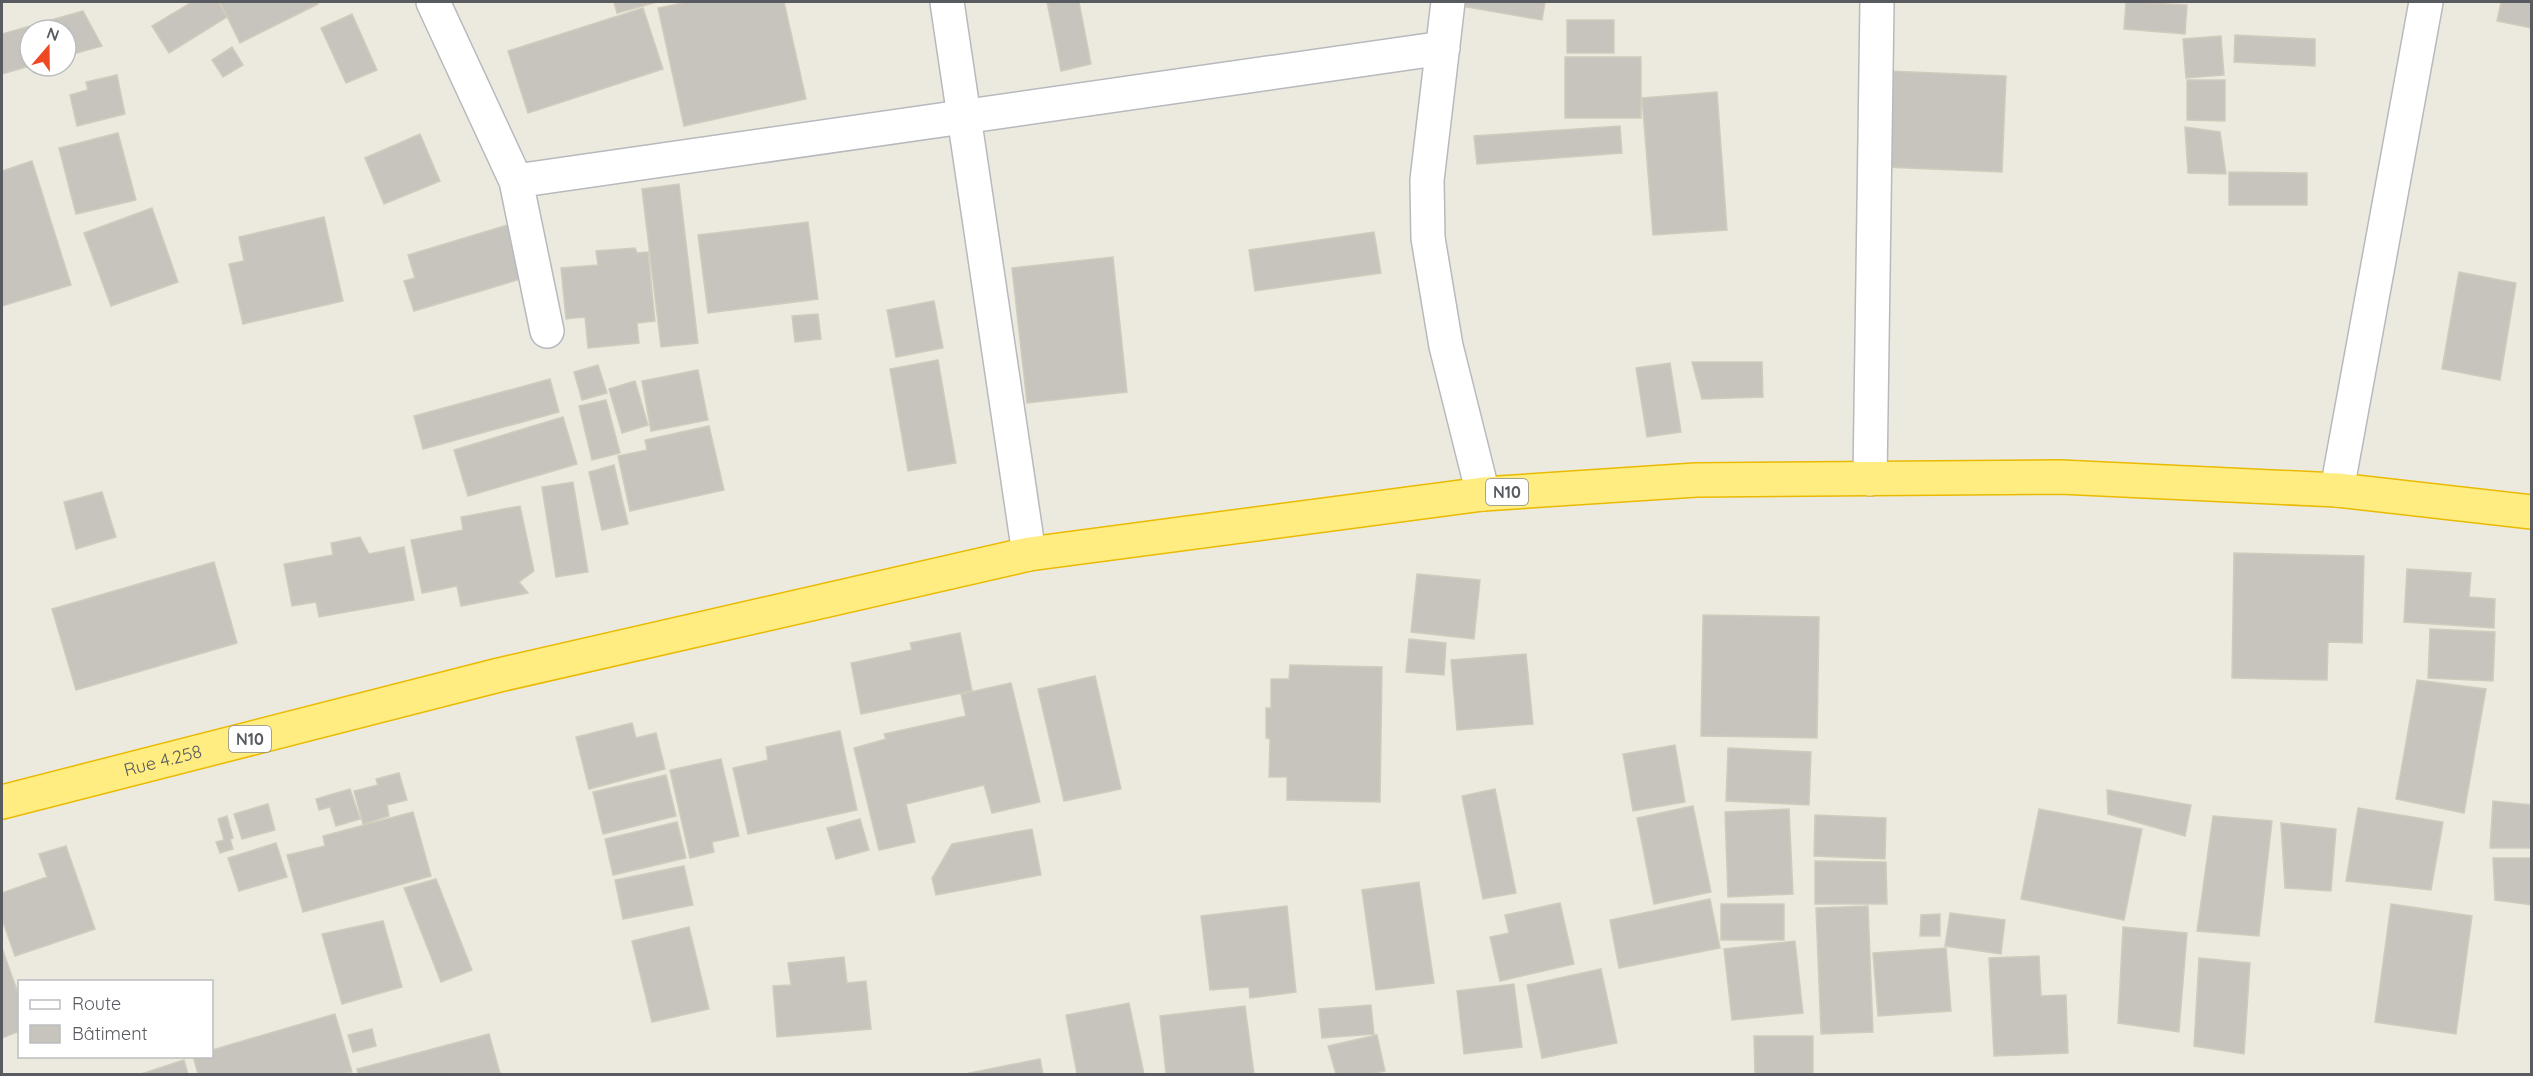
<svg xmlns="http://www.w3.org/2000/svg" width="2533" height="1076" viewBox="0 0 2533 1076" font-family="Quicksand,sans-serif">
<style>
.building{fill:#c6c4bc;stroke:#d0ccbd;stroke-width:1.5}
.lines{fill:none;stroke-linecap:round;stroke-linejoin:round}
.minor-casing{stroke:#b7b9be;stroke-width:36}
.highway-casing{stroke:#eaba00;stroke-width:36}
.minor{stroke:#fff;stroke-width:33}
.highway{stroke:#ffed82;stroke-width:33}
.labels{text-anchor:middle;stroke-width:5;stroke-linejoin:round;paint-order:stroke}
.shield{fill:#fff;stroke:#8a8c90;stroke-width:1.5}
.shield-label{font-size:16px;font-weight:bold;fill:#585b60}
.street-label{font-size:18px;fill:#585b60;stroke:#fff}
</style>
<rect width="100%" height="100%" fill="#eceade"/>
<path class="building" d="M192 2H218L227 17 169 53 152 26Z
M220 2H316L318 4 240 43Z
M614 2H657L617 13Z
M687 2H784L806 99 684 126 658 8Z
M1047 2H1079L1091 64 1061 71Z
M1456 2H1545L1542 20 1455 5Z
M2126 2 2187 5 2185 34 2124 29Z
M2501 2H2532V28L2497 21Z
M643 8 663 69 528 113 508 51Z
M83 11 102 46 66 56V30H30V66L2 74V34Z
M352 14 377 70 346 83 321 28Z
M1567 20H1614V53H1567Z
M2235 35 2315 39V66L2234 62Z
M2221 36 2224 75 2186 78 2183 39Z
M232 47 243 65 223 77 212 60Z
M1565 57H1641V118H1565Z
M1888 71 2006 76 2002 172 1884 167Z
M117 75 125 114 77 126 70 95 88 90 86 82Z
M2187 80H2225V121L2187 120Z
M1717 92 1727 230 1653 235 1642 98Z
M1620 126 1622 153 1477 164 1474 136Z
M2185 127 2220 132 2226 174 2188 173Z
M118 133 136 200 76 214 59 148Z
M420 134 440 181 384 204 365 158Z
M32 161 71 285 2 306V171Z
M2229 172 2307 173V205H2229Z
M679 184 698 343 661 347 642 189Z
M152 208 178 282 111 306 84 233Z
M324 217 343 301 243 324 229 264 244 261 239 237Z
M808 222 818 299 708 313 698 235Z
M511 224 527 277 414 311 404 281 415 278 408 255Z
M1374 232 1381 273 1255 291 1249 250Z
M635 248 637 253 648 252 655 321 637 323 639 343 588 348 585 317 566 319 561 268 598 265 596 251Z
M1113 257 1127 392 1027 403 1012 268Z
M2459 272 2516 283 2500 380 2442 369Z
M934 301 943 348 896 357 887 310Z
M818 314 821 339 795 342 792 316Z
M938 360 956 463 908 471 890 369Z
M1692 362H1762L1763 397 1702 399Z
M1670 363 1681 432 1647 437 1636 368Z
M598 365 607 393 582 400 574 372Z
M698 370 708 420 651 431 642 381Z
M550 379 559 412 423 449 414 416Z
M635 381 648 425 622 433 609 389Z
M606 400 620 453 592 460 579 406Z
M563 417 577 464 468 496 454 450Z
M709 426 724 490 630 511 618 456 647 450 645 440Z
M614 465 628 524 602 530 589 472Z
M573 482 588 572 556 577 542 487Z
M102 492 116 537 76 549 64 502Z
M520 506 534 571 519 582 528 593 461 606 457 586 422 593 411 540 463 530 461 517Z
M360 537 369 554 404 547 414 600 319 617 316 602 292 606 284 564 333 555 331 543Z
M2234 553 2364 556 2362 643 2328 642 2327 680 2232 678Z
M214 562 237 643 76 690 52 609Z
M2407 569 2471 573 2469 597 2495 599 2494 628 2404 622Z
M1417 574 1480 580 1474 639 1411 632Z
M1703 615 1819 617 1817 738 1701 736Z
M2430 629 2495 632 2493 681 2428 678Z
M960 633 972 691 861 714 851 663 912 650 910 643Z
M1409 639 1446 643 1444 675 1406 672Z
M1526 654 1533 724 1457 730 1451 660Z
M1290 665 1382 667 1380 802 1287 800V777H1269L1270 739 1266 738V708H1271V679H1289Z
M1095 676 1121 789 1064 801 1038 689Z
M2417 680 2486 689 2464 813 2396 799Z
M1011 683 1040 802 992 813 984 785 906 804 915 842 879 850 854 748 886 739 884 734 966 716 961 694Z
M632 723 636 738 656 733 665 769 589 789 576 737Z
M840 731 857 810 748 834 733 768 768 760 766 747Z
M1675 745 1685 802 1633 811 1623 754Z
M1728 748 1811 752 1809 805 1726 801Z
M721 759 739 836 712 842 714 852 690 858 670 770Z
M399 773 407 800 387 805 389 816 363 824 354 791 378 785 376 779Z
M666 775 676 816 603 834 593 792Z
M350 789 360 819 336 826 330 807 319 810 316 799Z
M1495 789 1516 893 1483 899 1462 796Z
M2107 790 2191 805 2185 836 2108 814Z
M2493 801 2532 805V848H2490Z
M268 804 275 830 242 839 234 814Z
M1693 806 1711 892 1654 904 1637 818Z
M2358 808 2443 822 2431 890 2346 881Z
M1789 809 1793 894 1728 897 1725 812Z
M2039 809 2142 829 2124 920 2021 899Z
M413 812 431 876 303 912 287 855 325 846 323 836Z
M1815 815 1886 818 1885 859 1814 856Z
M227 816 233 838 230 839 233 849 220 853 216 842 224 840 218 819Z
M2213 816 2272 821 2259 936 2197 931Z
M860 819 869 850 836 859 827 828Z
M677 822 686 858 613 875 605 839Z
M2281 823 2336 829 2331 891 2285 888Z
M1032 829 1041 875 936 895 932 878 952 844Z
M276 843 287 877 239 891 228 858Z
M66 846 95 929 15 956 2 919V893L47 877 39 854Z
M2493 858H2532V905L2495 900Z
M1815 861 1886 862 1887 904H1815Z
M684 866 693 905 623 919 615 880Z
M436 879 472 970 441 982 404 888Z
M1419 882 1434 983 1376 990 1362 890Z
M1710 899 1720 948 1619 968 1610 920Z
M1560 903 1574 964 1500 981 1490 937 1509 933 1505 915Z
M1721 904H1784V940H1721Z
M2391 904 2472 916 2456 1034 2375 1022Z
M1287 906 1296 992 1250 998 1249 987 1210 990 1201 916Z
M1868 906 1873 1032 1821 1034 1816 908Z
M1950 913 2005 920 2001 954 1945 946Z
M1940 914V936H1920L1921 915Z
M383 921 402 987 342 1004 322 934Z
M689 927 709 1009 652 1022 632 941Z
M2123 927 2187 933 2179 1032 2118 1023Z
M1795 941 1803 1013 1732 1020 1724 949Z
M2 948 20 999V1031L2 1038Z
M1946 948 1951 1011 1878 1016 1873 953Z
M2039 956 2041 996 2066 995 2068 1053 1994 1056 1989 958Z
M844 957 847 983 866 981 871 1029 777 1037 773 986 791 985 788 963Z
M2199 958 2250 963 2244 1054 2194 1046Z
M1601 969 1617 1043 1542 1058 1527 985Z
M1514 984 1522 1047 1464 1054 1457 991Z
M1129 1003 1144 1074H1077L1066 1015Z
M1371 1005 1374 1034 1322 1038 1319 1009Z
M1245 1006 1254 1074H1166L1160 1016Z
M335 1014 352 1072 342 1074H198L193 1056H212V1050Z
M372 1029 376 1046 353 1052 348 1035Z
M489 1034 500 1073 358 1074 357 1069Z
M1377 1035 1385 1071 1370 1074H1336L1328 1046Z
M1754 1036H1813V1074H1755Z
M1040 1059 1043 1074H969V1073Z
M184 1060 188 1074H141Z"/>
<g class="lines">
<g class="minor-casing">
<path id="minor" d="M433 2 516 181 547 331
M947 2 1029 554
M1448 2 1427 180 1428 238 1446 346 1483 494
M516 181 1443 48
M1870 479 1877 2
M2337 490 2426 2"/>
</g>
<g class="highway-casing">
<g id="highway">
<path id="s1" d="M2 802 499 675 1029 554 1483 494 1696 480 2060 477 2337 490 2532 512"/>
</g>
</g>
<use href="#minor" class="minor"/>
<use href="#highway" class="highway"/>
</g>
<g class="labels">
<g class="shield">
<rect x="1486" y="479" width="42" height="26" rx="4.5"/>
<rect x="229" y="726" width="42" height="26" rx="4.5"/>
</g>
<g class="shield-label">
<text x="1507" y="498">N10</text>
<text x="250" y="745">N10</text>
</g>
<g class="street-label">
<text dy="6" stroke="none"><textPath href="#s1" startOffset="166">Rue 4.258</textPath></text>
</g>
</g>
<rect width="2533" height="1076" fill="none" stroke="#585b60" stroke-width="6"/>
<rect x="18" y="980" width="195" height="78" fill="#ffffff" stroke="#bcbdbf" stroke-width="1.5"/>
<rect x="30" y="1000" width="30" height="9" fill="#ffffff" stroke="#bcbdbf" stroke-width="1.5"/>
<text x="72" y="1010" font-size="18" fill="#585b60">Route</text>
<rect x="30" y="1025" width="30" height="18" fill="#c6c4bc" stroke="#bcbdbf" stroke-width="1.5"/>
<text x="72" y="1040" font-size="18" fill="#585b60">Bâtiment</text>
<g transform="translate(48 48) rotate(20)"><circle r="28" fill="#ffffff" stroke="#bcbdbf" stroke-width="1.5"/>
<path d="M0-4.5L10 22L0 15L-10 22Z" fill="#ee4922"/>
<text y="-9" font-size="16" font-weight="bold" text-anchor="middle" fill="#585b60">N</text>
</g>
</svg>
